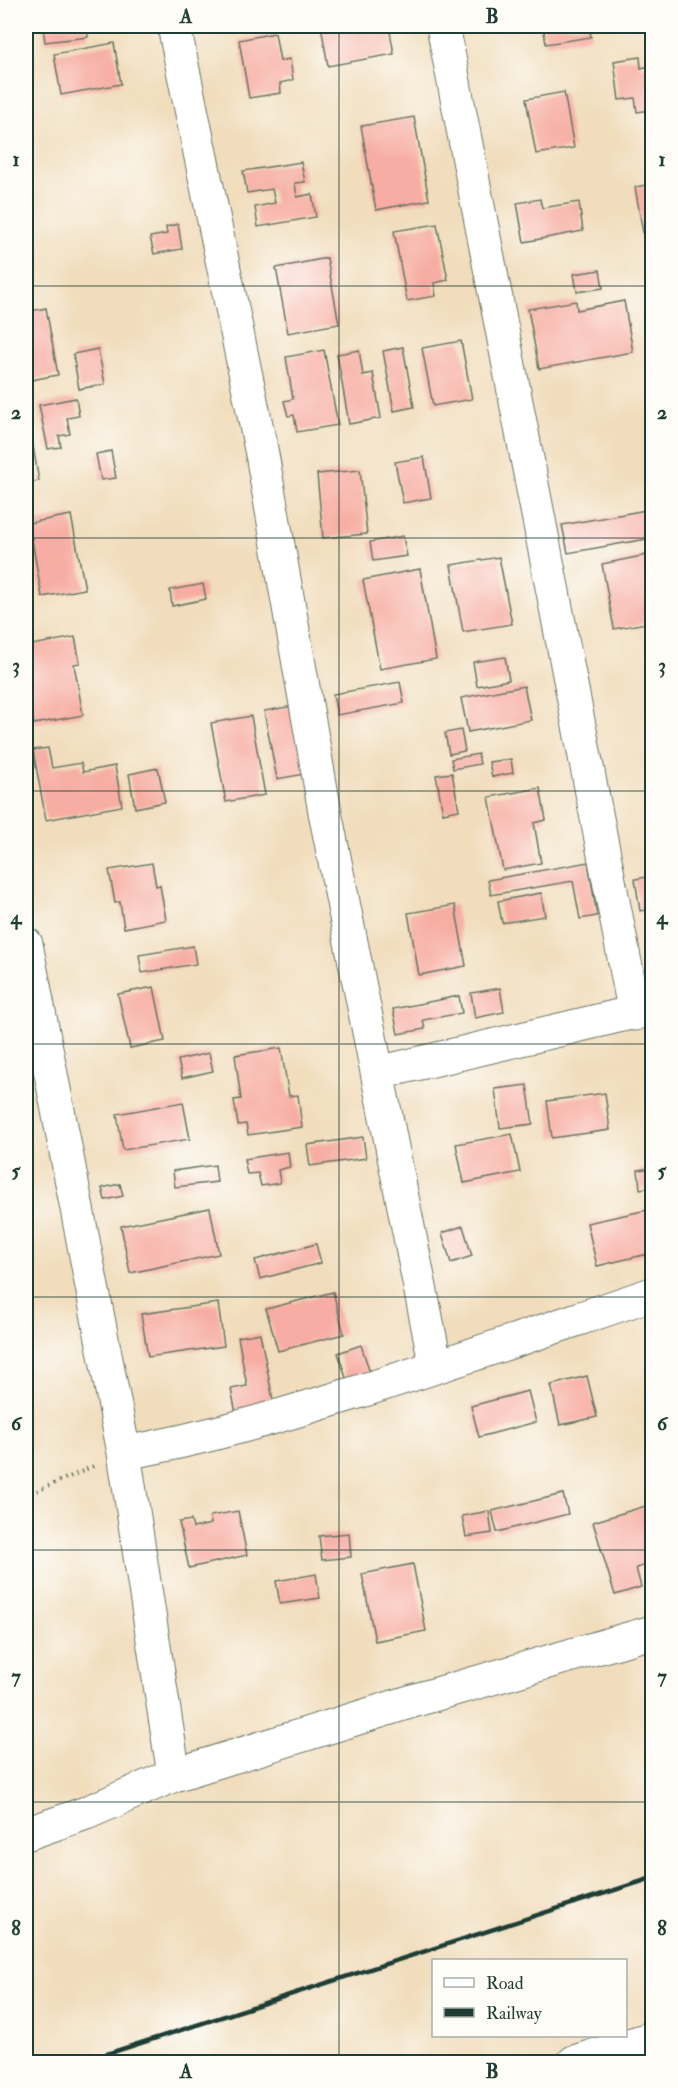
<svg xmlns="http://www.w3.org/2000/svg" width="678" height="2088" viewBox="0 0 678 2088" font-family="'IM FELL Double Pica',serif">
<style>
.building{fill:#f7ada3}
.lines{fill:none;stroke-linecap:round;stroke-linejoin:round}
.minor-casing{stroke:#687564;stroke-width:35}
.path{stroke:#687564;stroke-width:4;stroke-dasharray:1.5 4.5;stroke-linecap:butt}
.minor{stroke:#fff;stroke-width:33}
.rail{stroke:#1f3d34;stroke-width:4.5}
.grid{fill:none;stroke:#1f3d34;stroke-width:1.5;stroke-opacity:0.55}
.neatline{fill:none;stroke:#1f3d34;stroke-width:2}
.grid-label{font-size:20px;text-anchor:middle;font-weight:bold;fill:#1f3d34}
</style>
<rect width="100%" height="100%" fill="#fdfcf7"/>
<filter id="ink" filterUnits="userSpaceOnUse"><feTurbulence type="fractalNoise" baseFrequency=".0167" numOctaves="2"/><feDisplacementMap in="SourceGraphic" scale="12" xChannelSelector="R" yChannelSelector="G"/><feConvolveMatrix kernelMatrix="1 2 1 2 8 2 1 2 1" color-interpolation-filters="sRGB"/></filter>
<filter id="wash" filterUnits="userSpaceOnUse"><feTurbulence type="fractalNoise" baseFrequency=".008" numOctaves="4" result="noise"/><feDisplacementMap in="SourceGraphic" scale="24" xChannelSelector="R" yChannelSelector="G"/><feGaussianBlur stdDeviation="1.35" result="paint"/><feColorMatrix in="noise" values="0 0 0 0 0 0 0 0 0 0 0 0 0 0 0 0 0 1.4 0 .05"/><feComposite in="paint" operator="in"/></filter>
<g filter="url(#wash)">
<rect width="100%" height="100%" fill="#f1ddbc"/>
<g id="blocks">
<path class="building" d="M43 26H87L88 37 45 42Z
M321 26H389L394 54 328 66Z
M543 26H589L591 37 546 44Z
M275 33 280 61 290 59 293 80 280 83 281 93 249 98 239 40Z
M114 43 121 84 61 95 54 54Z
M640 57 641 68 650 66 652 89 648 90 651 110 637 112 635 98 619 100 614 61Z
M564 92 574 148 536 154 526 99Z
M414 117 429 200 376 210 361 126Z
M652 156V177H651L648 157Z
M301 162 305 182 295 183 297 197 312 194 316 217 258 227 255 207 275 203 272 189 247 193 243 171Z
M652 184V272L650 273 635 187Z
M540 199 542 208 579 202 583 231 524 242 517 203Z
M178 224 182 249 154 254 150 237 167 234 166 227Z
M437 224 448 280 434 283 436 296 407 301 394 231Z
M327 258 339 324 288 333 276 268Z
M600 270 603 288 577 292 574 274Z
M576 301 577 310 624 301 633 352 539 369 528 309Z
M46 308 58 375 26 381V312Z
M461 341 472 399 433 406 422 348Z
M403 347 414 407 394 411 383 351Z
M98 349 105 384 79 389 73 354Z
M324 350 338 425 297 432 294 415 288 416 284 401 293 399 286 357Z
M359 350 363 375 373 373 381 418 349 424 337 354Z
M76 398 79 416 67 418 70 434 59 436 61 447 48 449 39 405Z
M28 417 39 481 26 483V418Z
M111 451 116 478 101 480 96 454Z
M424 457 431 498 403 503 395 462Z
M360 470 367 534 323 538 317 474Z
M652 509V538L568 553 562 525Z
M71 515 85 589 42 597 29 523Z
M403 536 407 556 373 561 370 542Z
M652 554V622L614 629 602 564Z
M499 557 512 624 463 632 451 565Z
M420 569 436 659 380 669 363 580Z
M203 584 206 599 172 606 170 590Z
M75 637 80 663 74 664 83 715 34 724 26 676V646Z
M505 657 509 680 477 686 473 662Z
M400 682 404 703 337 715 333 694Z
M524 686 531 720 468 732 461 698Z
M299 705 311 773 277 779 264 711Z
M251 716 265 795 226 802 211 723Z
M461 730 465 751 449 754 445 733Z
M48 748 52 768 81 763 83 772 115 766 122 806 46 820 33 750Z
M478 754 480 764 453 769 451 759Z
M511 759 513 773 492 777 489 762Z
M158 768 165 802 135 808 129 774Z
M452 773 459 810 443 813 436 775Z
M540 788 546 820 534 823 541 863 503 870 489 797Z
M588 862 597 916 580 919 573 881 491 895 488 880Z
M152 863 156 886 160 885 166 920 124 928 120 902 115 903 109 870Z
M652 876V909L640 911 635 879Z
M541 893 545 916 502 923 498 901Z
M455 905 466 966 419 975 408 913Z
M193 946 196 964 142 973 139 955Z
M154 987 165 1041 130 1048 118 994Z
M500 988 504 1012 475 1018 471 993Z
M459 996 462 1013 423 1020 425 1029 398 1034 393 1009Z
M281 1048 289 1096 298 1095 302 1127 248 1135 246 1124 238 1125 234 1100 241 1099 235 1055Z
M209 1053 213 1071 182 1078 178 1060Z
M527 1085 533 1124 500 1128 495 1089Z
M605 1093 610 1130 552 1138 547 1101Z
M183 1102 190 1139 123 1150 117 1114Z
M512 1134 520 1172 464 1183 456 1144Z
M363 1137 366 1158 310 1166 307 1145Z
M288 1152 290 1167 278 1170 280 1183 261 1186 258 1173 247 1174 244 1159Z
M215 1165 217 1182 175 1187 173 1171Z
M652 1168V1187L640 1189 638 1170Z
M120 1184 123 1196 105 1200 102 1188Z
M210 1208 219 1254 130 1273 121 1226Z
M652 1209V1253L597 1266 587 1223Z
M463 1226 472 1256 451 1263 442 1233Z
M316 1244 321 1263 260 1279 255 1260Z
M333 1292 344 1334 278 1351 266 1309Z
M218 1303 224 1346 148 1357 141 1314Z
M260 1333 274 1405 236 1413 231 1389 247 1386 238 1337Z
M361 1345 373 1382 350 1390 338 1353Z
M587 1376 597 1417 560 1425 551 1385Z
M528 1391 536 1422 479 1437 471 1406Z
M563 1494 568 1514 497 1532 492 1511Z
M652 1504V1563L636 1568 641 1587 615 1595 593 1522Z
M238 1511 247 1555 189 1568 179 1522 191 1520 193 1528 211 1524 210 1516Z
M489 1511 492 1533 466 1537 462 1516Z
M349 1533 351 1557 322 1560 319 1536Z
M413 1564 426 1631 375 1641 362 1574Z
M316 1574 320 1598 280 1604 276 1581Z"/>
</g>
</g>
<g filter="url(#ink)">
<use href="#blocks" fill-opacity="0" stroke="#687564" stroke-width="1.5"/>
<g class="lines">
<g class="minor-casing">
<path id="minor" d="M174 26 262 454 325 812 436 1367
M443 26 635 1014
M26 944 124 1453 174 1775 86 1813 26 1834
M378 1073 652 1008
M124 1453C204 1439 280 1416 358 1392 457 1361 554 1327 652 1294
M174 1775 416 1700 652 1632
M574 2062 652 2038"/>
</g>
<path class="path" d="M26 1496 96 1465"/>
<use href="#minor" class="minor"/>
<path class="rail" d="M82 2062 652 1878"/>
</g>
</g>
<path class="grid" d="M339 26V2062M26 286H652M26 538H652M26 791H652M26 1044H652M26 1297H652M26 1550H652M26 1802H652"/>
<rect width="678" height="2088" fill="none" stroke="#fdfcf7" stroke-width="66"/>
<rect x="432" y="1959" width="195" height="78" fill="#fdfcf7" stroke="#a4b0a9" stroke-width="1.5"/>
<rect x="444" y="1978" width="30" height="9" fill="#ffffff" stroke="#a4b0a9" stroke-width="1.5"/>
<text x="486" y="1989" font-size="18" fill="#1f3d34">Road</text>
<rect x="444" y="2008" width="30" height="9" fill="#1f3d34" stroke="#a4b0a9" stroke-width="1.5"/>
<text x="486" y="2019" font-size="18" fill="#1f3d34">Railway</text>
<rect x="33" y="33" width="612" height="2022" class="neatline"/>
<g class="grid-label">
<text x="186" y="23">A</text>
<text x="492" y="23">B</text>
<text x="16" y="166">1</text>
<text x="662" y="166">1</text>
<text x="16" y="419">2</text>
<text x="662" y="419">2</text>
<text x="16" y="672">3</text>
<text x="662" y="672">3</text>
<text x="16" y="924">4</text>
<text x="662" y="924">4</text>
<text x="16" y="1177">5</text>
<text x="662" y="1177">5</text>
<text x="16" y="1430">6</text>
<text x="662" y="1430">6</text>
<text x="16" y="1683">7</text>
<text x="662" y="1683">7</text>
<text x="16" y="1935">8</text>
<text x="662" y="1935">8</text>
<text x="186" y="2078">A</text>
<text x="492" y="2078">B</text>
</g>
</svg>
